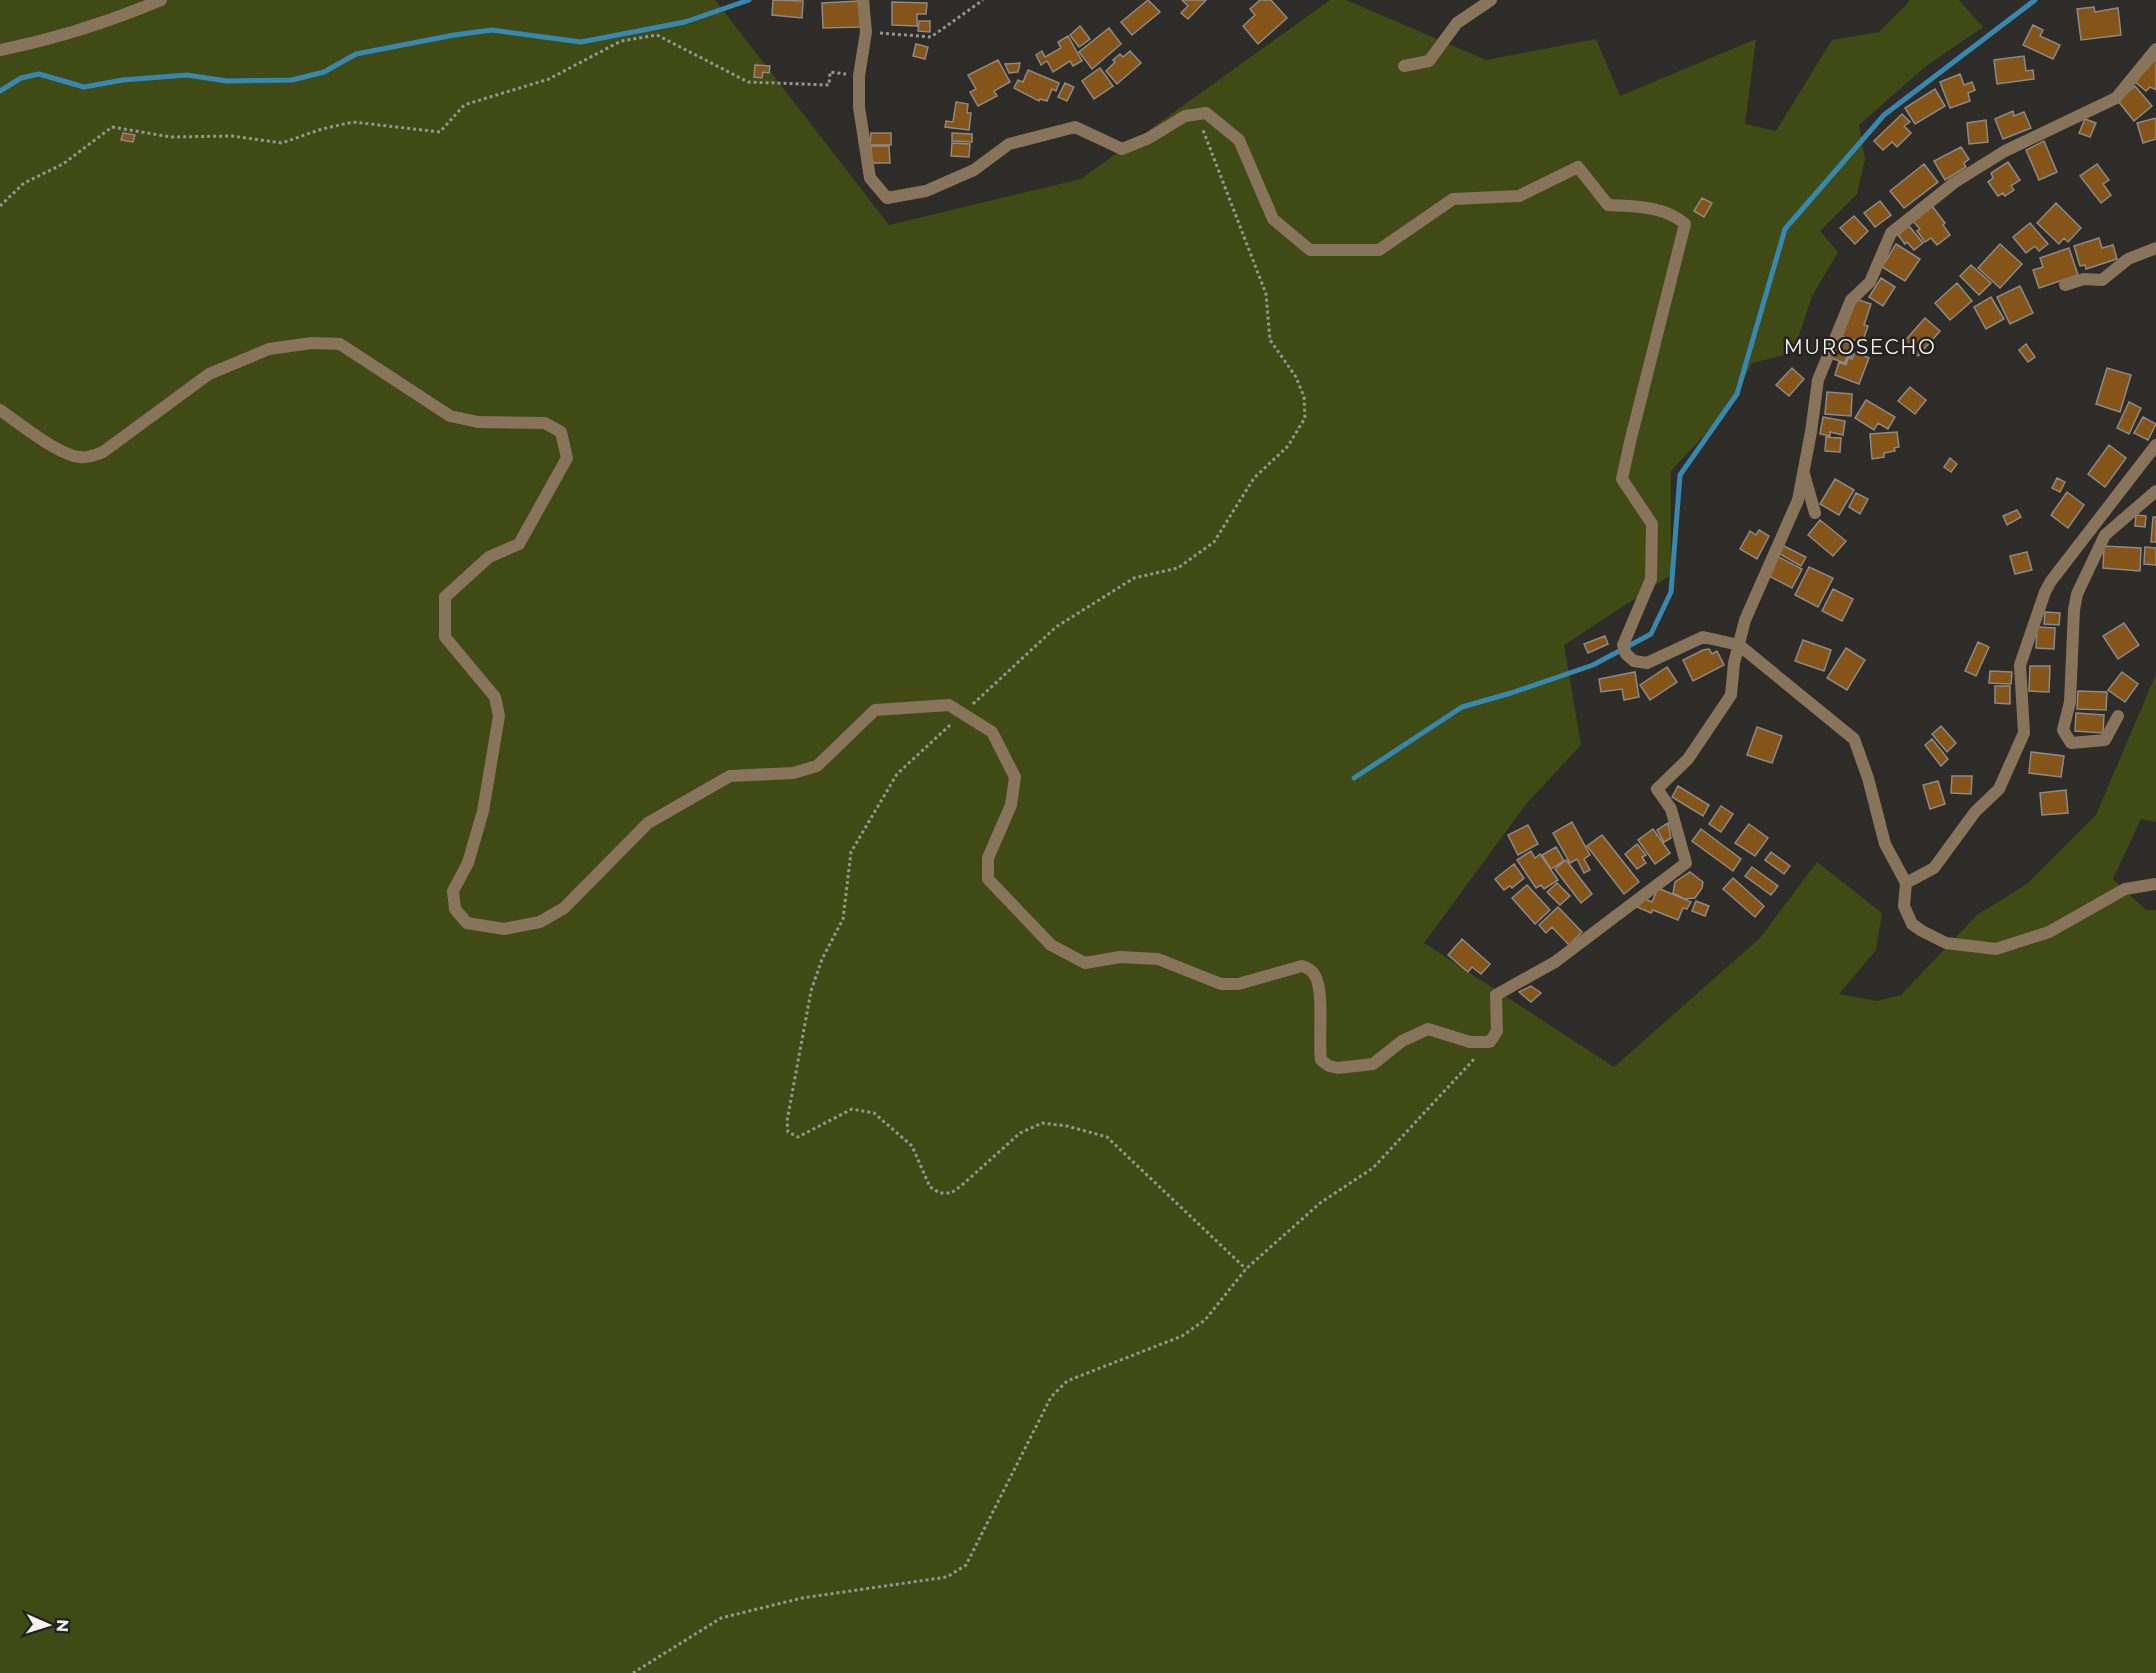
<svg xmlns="http://www.w3.org/2000/svg" width="2156" height="1673" viewBox="0 0 2156 1673" font-family="Montserrat,sans-serif">
<style>
.green{fill:#3f4a15}
.lines{fill:none;stroke-linecap:round;stroke-linejoin:round}
.stream{stroke:#3887af;stroke-width:5}
.building{fill:#855418;stroke:#8c8986;stroke-width:1.5}
.path{stroke:#969591;stroke-width:3;stroke-dasharray:3 3;stroke-linecap:butt}
.minor{stroke:#88735b;stroke-width:12}
.labels{text-anchor:middle;stroke-width:5;stroke-linejoin:round;paint-order:stroke}
.neighbourhood-label{font-size:20px;letter-spacing:1.5px;fill:#f5f4f1;stroke:#24221f}
</style>
<rect width="100%" height="100%" fill="#2e2c28"/>
<path class="green" d="M0 0H715L889 225 1081 179 1330 0H1346L1486 60 1596 39 1620 96 1756 39 1745 124 1776 131 1832 40 1879 32 1909 2 1908 0H1959L1983 27 1925 67 1859 125 1865 159 1857 194 1820 231 1838 252 1812 296 1793 353 1752 363 1728 410 1671 471V575L1564 645 1581 745 1527 803 1424 943 1614 1067 1760 938 1817 862 1882 913 1876 950 1839 994 1877 1001 1901 995 1977 915 2027 884 2096 815 2156 674V822L2141 819 2113 879 2146 910H2156V1673H0Z"/>
<g class="lines">
<path class="stream" d="M0 91 21 78 39 74 84 87 123 80 187 75 227 81 292 80 324 72 356 54 454 35 492 30 581 42 685 22 749 0
M1354 778 1462 707 1511 693 1593 665 1651 634 1671 592 1680 475 1737 394 1785 229 1884 115 2035 0"/>
</g>
<path class="building" d="M773 0 803 1 802 18 772 15Z
M1148 0 1160 12 1132 35 1121 22Z
M1182 0H1206L1188 19 1181 13 1188 6Z
M1260 0H1271L1287 18 1258 44 1243 26 1255 15 1250 9Z
M859 1 861 27 823 28 822 3Z
M892 2 927 3 926 14H917V26L892 25Z
M2094 7 2095 12 2118 8 2121 35 2081 40 2077 9Z
M919 21H930V32L918 31Z
M2033 25 2043 30 2040 36 2060 45 2053 59 2023 45Z
M1080 26 1090 39 1079 47 1070 35Z
M1109 28 1121 44 1092 69 1079 52Z
M1068 36 1082 61 1073 66 1070 61 1053 72 1047 61 1041 65 1036 55 1042 51 1045 57 1061 48 1058 42Z
M916 44 928 47 925 59 913 56Z
M1130 51 1141 63 1117 84 1106 71 1115 62 1113 60 1120 54 1123 57Z
M2024 56 2026 71 2033 70 2034 79 1997 84 1994 60Z
M2156 58V90L2150 87 2146 91 2135 82Z
M998 60 1010 82 994 91 997 96 978 106 970 92 976 89 968 75Z
M1020 63 1018 72 1009 73 1005 64Z
M755 65 770 66 769 73 763 72 762 78 754 77Z
M1100 68 1113 86 1094 99 1082 81Z
M1028 70 1059 83 1056 91 1052 89 1047 101 1040 99 1039 101 1014 88 1018 80 1023 82Z
M1960 74 1964 85 1972 82 1975 90 1968 93 1970 101 1950 108 1940 82Z
M1065 83 1074 87 1067 101 1058 97Z
M2135 86 2152 106 2134 121 2118 101Z
M1935 89 1945 106 1915 124 1905 108Z
M956 102 968 104 967 113H971L969 130 945 127 946 121 953 122Z
M2013 111 2014 116 2024 112 2031 128 2003 139 1995 119Z
M1902 114 1910 122 1904 126 1911 133 1897 147 1892 142 1883 150 1874 141Z
M2156 118V139L2143 143 2137 123Z
M2085 119 2096 123 2090 137 2079 133Z
M1986 120 1988 142 1969 144 1967 123Z
M123 133 135 135 133 142 121 140Z
M871 133H891V145H870Z
M952 133 972 134V142L952 141Z
M2044 141 2057 172 2039 180 2026 150Z
M952 143 970 144 969 157 951 156Z
M871 146H889L890 163H871Z
M1961 147 1969 159 1964 163 1966 167 1945 180 1934 161Z
M2008 162 2020 180 2011 186 2014 190 2005 196 2003 193 1998 196 1988 182 1993 178 1991 173Z
M1924 164 1938 182 1904 208 1890 191Z
M2097 164 2109 180 2103 184 2111 195 2101 203 2080 176Z
M1702 198 1712 203 1704 217 1694 211Z
M1880 201 1891 215 1875 227 1864 213Z
M2056 203 2081 228 2068 242 2064 238 2059 244 2037 223Z
M1932 206 1945 223 1943 225 1950 235 1937 245 1931 238 1925 242 1917 231 1920 229 1913 221Z
M1854 216 1868 231 1855 244 1840 228Z
M2030 223 2048 244 2039 251 2035 246 2026 253 2013 237Z
M1909 226 1923 243 1914 250 1907 242 1905 244 1898 235Z
M2099 238 2102 248 2113 245 2117 259 2086 269 2085 265 2080 266 2074 246Z
M1896 244 1920 259 1905 281 1882 267Z
M2000 244 2022 264 2000 288 1978 268Z
M2069 248 2078 275 2039 288 2033 270 2043 267 2040 258Z
M1971 265 1991 283 1979 295 1960 276Z
M1881 278 1895 287 1883 306 1869 297Z
M1957 283 1972 301 1950 320 1935 303Z
M2020 286 2033 313 2010 324 1997 297Z
M1991 297 2004 319 1986 329 1974 307Z
M1856 299 1871 304 1864 325 1868 326 1862 343 1842 336Z
M1925 318 1940 331 1918 356 1903 343Z
M1838 340 1855 346 1851 357 1847 356 1845 363 1831 358Z
M2026 344 2035 357 2028 362 2019 350Z
M1855 352 1869 358 1859 384 1835 375 1839 362 1846 365 1848 358 1852 359Z
M1792 368 1804 379 1789 396 1776 385Z
M2107 368 2131 375 2120 412 2096 404Z
M1910 387 1926 400 1915 414 1898 401Z
M1827 392 1852 394 1851 416 1825 414Z
M1866 400 1895 417 1888 429 1878 423 1874 430 1855 418Z
M2129 402 2141 408 2129 434 2117 428Z
M1823 417 1845 421 1843 435 1830 432V436L1820 434Z
M2143 417 2156 424 2148 440 2134 433Z
M1897 432 1899 447 1894 448 1895 451 1884 453V457L1872 459 1870 434Z
M1826 437 1841 438 1840 452 1825 451Z
M2109 445 2126 458 2105 487 2088 474Z
M1950 458 1957 464 1951 472 1944 467Z
M2057 478 2065 482 2060 492 2052 488Z
M1835 479 1854 490 1839 515 1820 504Z
M2067 492 2084 505 2068 528 2051 515Z
M1856 493 1868 499 1860 514 1849 507Z
M2017 510 2021 517 2007 525 2003 516Z
M2136 515 2146 516 2145 527 2135 526Z
M2153 517H2156V542H2151Z
M1820 520 1846 541 1833 556 1808 535Z
M1759 530 1769 536 1757 559 1740 549 1750 531 1756 535Z
M1782 545 1806 557 1801 566 1778 553Z
M2104 546 2141 548 2140 571 2103 568Z
M2145 547 2156 548V565L2144 564Z
M2027 552 2032 570 2015 574 2010 556Z
M1777 556 1802 569 1792 588 1767 575Z
M1809 567 1833 578 1818 607 1795 595Z
M1833 589 1853 599 1842 621 1822 611Z
M2045 612 2060 613 2059 625 2044 624Z
M2124 623 2139 645 2118 659 2103 636Z
M2037 627 2055 628 2054 649 2036 648Z
M1605 636 1608 644 1588 653 1584 644Z
M1803 640 1831 650 1824 671 1795 661Z
M1978 642 1989 647 1976 676 1965 671Z
M1846 648 1865 660 1847 690 1827 678Z
M1709 649 1712 654 1717 651 1724 665 1693 681 1683 660 1703 650Z
M2030 666H2050L2049 692 2029 691Z
M1667 667 1677 682 1650 700 1640 685Z
M1990 671 2012 672 2011 684 1989 683Z
M1635 672 1639 697 1624 700 1622 689 1601 692 1599 679Z
M2122 672 2138 684 2125 702 2108 690Z
M1995 686H2010V704L1995 703Z
M2078 691 2107 692 2106 710 2077 709Z
M2076 713 2104 715 2103 733 2075 731Z
M1941 726 1956 743 1947 752 1932 734Z
M1757 727 1782 736 1772 763 1747 755Z
M1932 739 1948 759 1941 766 1925 745Z
M2031 752 2064 756 2061 777 2029 773Z
M1952 776H1972L1971 794 1951 793Z
M1938 781 1945 804 1930 809 1923 785Z
M1678 786 1709 805 1703 816 1672 797Z
M2066 790 2068 813 2042 815 2040 793Z
M1721 806 1733 814 1721 832 1709 824Z
M1572 822 1590 855 1584 859 1590 870 1584 873 1577 859 1570 863 1553 833Z
M1668 823 1671 838 1664 842 1657 830Z
M1749 824 1768 838 1755 856 1735 843Z
M1528 825 1538 844 1518 855 1508 835Z
M1653 829 1670 853 1655 864 1638 840Z
M1701 829 1741 859 1733 871 1692 841Z
M1602 835 1639 882 1624 894 1587 846Z
M1637 844 1646 855 1642 857 1646 863 1637 869 1625 854Z
M1556 847 1564 861 1551 869 1542 855Z
M1531 851 1535 858 1540 854 1558 880 1544 889 1541 885 1536 888 1517 860Z
M1771 852 1790 866 1784 874 1765 860Z
M1566 860 1592 894 1581 903 1555 869Z
M1514 864 1524 878 1512 888 1510 886 1504 890 1495 879Z
M1752 867 1778 886 1771 895 1745 876Z
M1690 872 1703 882 1702 888 1695 898 1684 899 1673 893 1675 882Z
M1733 878 1764 906 1755 917 1723 889Z
M1557 883 1570 896 1560 905 1547 892Z
M1527 885 1550 910 1535 924 1512 898Z
M1658 888 1691 902 1687 909 1683 908 1678 920 1653 910 1651 913 1637 907 1645 899 1652 902Z
M1696 901 1709 906 1705 916 1692 911Z
M1558 907 1582 932 1569 945 1552 927 1546 933 1539 925Z
M1462 939 1490 964 1481 974 1472 967 1468 972 1448 955Z
M1531 986 1541 993 1531 1002 1519 992Z"/>
<g class="lines">
<path class="path" d="M880 33 931 37 983 0
M0 206 24 183 63 164 112 127 171 137 232 136 282 143 322 129 353 122 440 132 464 105 549 79 621 41 657 35 748 82 829 85 830 72 846 74
M973 704 1056 627 1134 578 1178 568 1214 542 1254 478 1288 446 1305 418 1304 397 1296 377 1270 340 1266 294 1203 130
M950 725 897 774 851 852 843 919 822 959 811 991 787 1121 788 1132 798 1137 852 1109 874 1113 912 1146 930 1187 940 1193H951L961 1186 1020 1133 1042 1123 1067 1126 1107 1137 1246 1269
M633 1673 721 1618 802 1598 947 1577 966 1565 1051 1397 1067 1381 1182 1336 1205 1320 1246 1269 1320 1203 1373 1168 1476 1057"/>
<path class="minor" d="M863 0 866 32 859 76V107L870 178 887 198 926 191 974 170 1009 144 1075 127 1122 149 1149 138 1185 116 1206 113 1239 140 1273 219 1310 250H1379L1453 199 1519 196 1578 167 1608 205C1634 206 1665 206 1685 224L1630 442 1622 479 1652 524 1651 579 1623 645 1626 654 1634 661 1647 663 1703 637 1739 645 1854 739 1868 778 1885 844 1906 883 1904 906 1912 924 1922 931 1946 943 1996 949 2049 932 2125 889 2156 884
M0 50C55 39 109 22 161 0
M1404 66 1429 61 1457 23 1491 0
M2065 285 2084 279 2102 280 2128 259 2156 248
M0 410C20 424 58 455 80 457 88 458 96 455 103 452L209 374 269 349 312 343 340 344 450 416 478 422 545 423 561 432 567 458 519 544 489 557 445 597V637L495 697 499 716 483 811 468 863 453 891 455 909 467 923 504 929 540 922 564 908 648 823 730 776 793 773 817 766 875 710 949 705 992 732 1015 777 1011 805 988 858V879L1051 945 1085 963 1120 957 1158 959 1221 984H1238L1302 966C1307 968 1311 969 1314 974 1325 989 1318 1039 1321 1060L1329 1066 1338 1068 1373 1064 1402 1041 1428 1029 1470 1042H1490L1497 1031 1496 995 1555 962 1686 863 1671 809 1657 789 1688 759 1731 695 1734 663 1745 620 1798 500 1811 432 1818 380 1851 300 1870 282 1891 233 1955 182 2005 151 2116 98 2156 49
M1804 474 1815 513
M2118 716 2105 740 2071 743 2063 730 2070 702 2074 610 2077 594 2105 535 2156 491
M1906 883 1934 868 1975 812 1999 789 2024 733 2020 665 2045 592 2051 581 2156 445"/>
</g>
<g class="labels">
<g class="neighbourhood-label">
<text x="1860" y="354">MUROSECHO</text>
</g>
</g>
<g transform="translate(48 1625) rotate(93)" stroke="#24221f" stroke-width="4.5" paint-order="stroke">
<path d="M0-4.5L10 22L0 15L-10 22Z" fill="#f5f4f1"/>
<text y="-9" font-size="16" font-weight="bold" text-anchor="middle" fill="#f5f4f1">N</text>
</g>
</svg>
